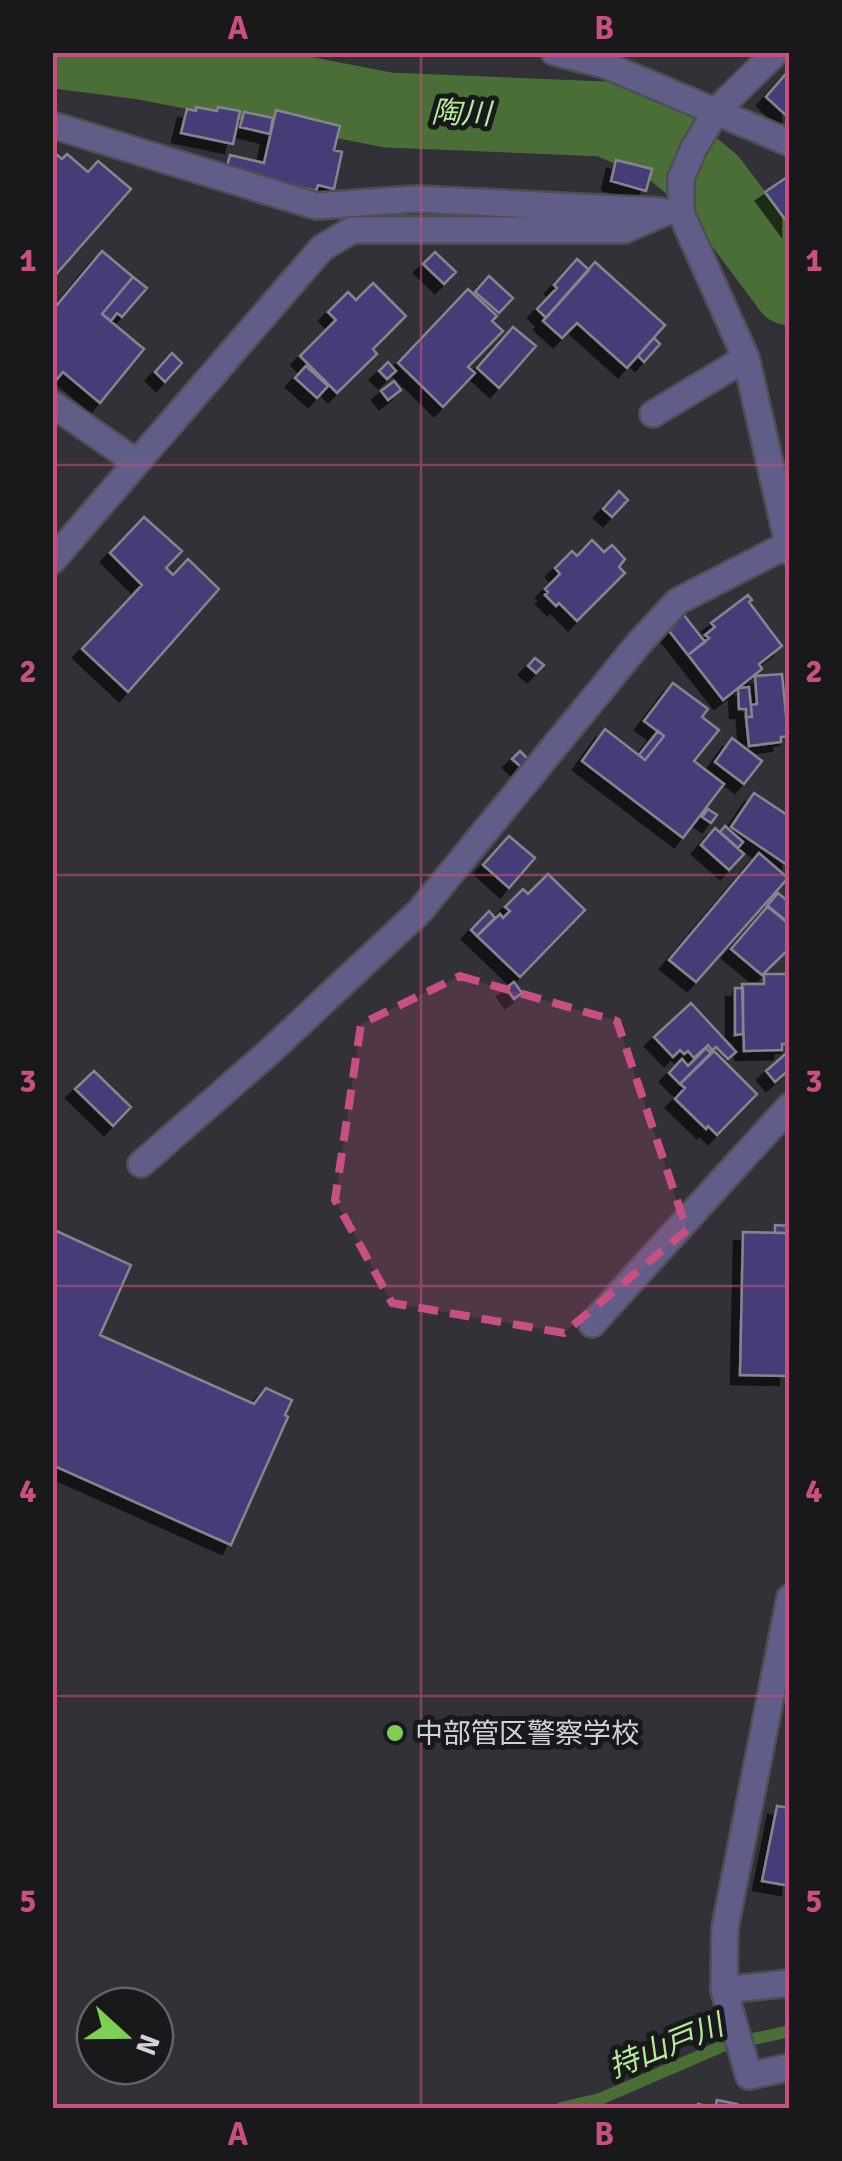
<svg xmlns="http://www.w3.org/2000/svg" width="842" height="2161" viewBox="0 0 842 2161" font-family="Signika,'Noto Sans JP',sans-serif">
<style>
.lines{fill:none;stroke-linecap:round;stroke-linejoin:round}
.stream{stroke:#496f36;stroke-width:12}
.river{stroke:#496f36;stroke-width:75}
.building{fill:#453d77;stroke:#86858d;stroke-width:2.5;filter:url(#shadow)}
.minor-casing{stroke:#4e4e54;stroke-width:30}
.tertiary-casing{stroke:#4e4e54;stroke-width:30}
.minor{stroke:#615d89;stroke-width:25}
.tertiary{stroke:#615d89;stroke-width:25}
.marked{fill:#c75080;fill-opacity:0.2;stroke:#c75080;stroke-width:8;stroke-dasharray:20 12;stroke-linejoin:round}
.grid{fill:none;stroke:#c75080;stroke-width:2.5;stroke-opacity:0.55}
.poi-dot{fill:#7fd052;stroke:#19191c;stroke-width:4}
.labels{text-anchor:middle;stroke-width:10;stroke-linejoin:round;paint-order:stroke}
.poi-label{font-size:28px;fill:#d3d3d7;stroke:#19191c;text-anchor:start}
.water-label{font-size:30px;font-style:italic;fill:#b3ec98;stroke:#19191c}
.neatline{fill:none;stroke:#c75080;stroke-width:4}
.grid-label{font-size:32px;text-anchor:middle;font-weight:bold;fill:#c75080}
</style>
<defs>
<filter id="shadow"><feDropShadow dx="-9" dy="9" stdDeviation="0" flood-color="#0009"/></filter>
</defs>
<rect width="100%" height="100%" fill="#313137"/>
<g class="lines">
<path class="stream" d="M561 2108 600 2099 725 2045 790 2031"/>
<path class="river" d="M64 52 142 62 388 110 605 119 665 144 711 182 790 288"/>
</g>
<path class="building" d="M790 69V119L766 97Z
M196 107 217 111 218 107 240 111 233 144 181 133 187 109 196 111Z
M276 110 340 126 334 150 342 152 334 189 318 185 316 191 226 170 230 155 264 163Z
M244 112 273 118 270 134 240 127Z
M67 154 88 172 98 161 131 189 52 279V160L57 155 62 159Z
M616 160 652 169 646 191 611 181Z
M790 175V226L765 192Z
M102 251 133 277 102 314 144 349 100 403 63 372 52 385V311Z
M435 252 456 272 444 284 423 264Z
M577 259 589 270 546 318 537 309 557 288 554 285Z
M595 262 665 325 627 368 577 323 562 338 543 321Z
M489 276 513 298 499 313 475 292Z
M133 277 147 288 122 317 117 313 111 321 102 314Z
M373 283 406 316 373 349 377 354 337 393 300 356 336 320 328 312 348 292 356 300Z
M468 289 497 316 492 321 503 331 468 367 475 373 443 407 398 363Z
M513 327 536 346 499 388 477 368Z
M654 338 660 344 644 362 638 356Z
M172 353 182 363 165 382 155 372Z
M388 362 396 371 387 379 379 371Z
M306 366 328 386 317 398 295 378Z
M394 381 401 390 388 400 381 391Z
M619 491 628 500 612 517 603 509Z
M144 517 182 551 166 568 173 575 188 559 219 589 128 692 82 649 142 585 110 553Z
M592 540 604 552 612 545 625 559 619 567 625 573 577 621 559 603 556 606 545 595 548 592 545 589 560 574 555 568 572 551 577 556Z
M748 595 752 600 749 602 782 646 759 664 762 669 723 700 688 655 709 638 705 635 715 627 711 623Z
M683 614 705 642 688 655 666 627Z
M535 658 544 665 536 673 528 666Z
M782 674 788 736 781 737V742L749 746 746 717H752L751 705 757 704 755 676Z
M673 683 708 709 702 717 719 730 694 761 724 784 683 838 582 761 605 729 645 760 664 736 644 721Z
M749 687 752 717H746V709H739L738 688Z
M658 731 664 736 645 760 639 755Z
M732 738 762 761 744 784 715 762Z
M520 751 528 759 521 767 512 759Z
M754 793 790 817V867L731 827Z
M708 809 717 815 711 823 702 817Z
M725 826 743 842 738 848 720 832Z
M715 828 744 854 729 870 701 845Z
M509 836 535 858 509 888 483 865Z
M759 853 788 878 696 982 669 960Z
M548 874 585 910 520 977 477 936 500 914 503 918 510 911 505 907 523 889 528 894Z
M778 893 790 903V925L767 906Z
M768 906 790 924V948L762 975 731 949Z
M489 911 495 918 477 936 471 930Z
M764 974H790V1044H782V1050L744 1051 742 984H764Z
M514 982 522 993 514 999 506 988Z
M735 988H743V1034L735 1035Z
M691 1003 736 1052 728 1059 716 1047 712 1050 708 1045 694 1058 688 1051 684 1054 680 1050 673 1057 654 1037Z
M706 1048 711 1053 680 1084 669 1073 682 1059 688 1066Z
M790 1050V1069L775 1082 766 1071Z
M714 1051 757 1094 717 1135 708 1126 706 1129 675 1099 685 1088 680 1084Z
M94 1071 131 1107 113 1126 75 1089Z
M775 1225 790 1226V1233H775Z
M52 1229 131 1265 100 1335 254 1404 266 1388 292 1400 285 1415 288 1417 231 1545 52 1465Z
M743 1232 790 1233 788 1376 740 1375Z
M777 1806 790 1808V1886L762 1881Z
M717 2100 737 2104 736 2108H697L698 2104 715 2108Z"/>
<g class="lines">
<g class="minor-casing">
<path id="minor" d="M776 52 717 110 694 148 681 178V213L746 358 790 552
M52 125 316 206 416 199 660 211
M52 404 136 462
M653 414 746 358
M52 561 322 248 352 230H624L666 212
M141 1164 267 1054 420 911 640 642 678 601 789 544
M592 1324 790 1106
M790 1598 725 1928 724 1990 749 2076 790 2067
M724 1990 790 1983"/>
</g>
<g class="tertiary-casing">
<path id="tertiary" d="M554 52 605 65 790 143"/>
</g>
<use href="#minor" class="minor"/>
<use href="#tertiary" class="tertiary"/>
</g>
<path class="marked" d="M460 976 617 1021 687 1230 564 1333 392 1303 335 1200 361 1024Z"/>
<path class="grid" d="M421 52V2108M52 465H790M52 875H790M52 1286H790M52 1696H790"/>
<circle class="poi-dot" cx="395" cy="1733" r="10"/>
<g class="labels">
<g class="poi-label">
<text x="415" y="1743">中部管区警察学校</text>
</g>
<g class="water-label">
<text transform="translate(461 113) rotate(2)" y="10">陶川</text>
<text transform="translate(666 2046) rotate(-22)" y="10">持山戸川</text>
</g>
</g>
<rect width="842" height="2161" fill="none" stroke="#19191c" stroke-width="110"/>
<g transform="translate(125 2036) rotate(111)"><circle r="48" fill="#19191c" stroke="#636367" stroke-width="2.5"/>
<path d="M0-8L18 38L0 25L-18 38Z" fill="#7fd052"/>
<text y="-15" font-size="28" font-weight="bold" text-anchor="middle" fill="#d3d3d7">N</text>
</g>
<rect x="55" y="55" width="732" height="2051" class="neatline"/>
<g class="grid-label">
<text x="238" y="39">A</text>
<text x="604" y="39">B</text>
<text x="28" y="271">1</text>
<text x="814" y="271">1</text>
<text x="28" y="682">2</text>
<text x="814" y="682">2</text>
<text x="28" y="1092">3</text>
<text x="814" y="1092">3</text>
<text x="28" y="1502">4</text>
<text x="814" y="1502">4</text>
<text x="28" y="1912">5</text>
<text x="814" y="1912">5</text>
<text x="238" y="2145">A</text>
<text x="604" y="2145">B</text>
</g>
</svg>
